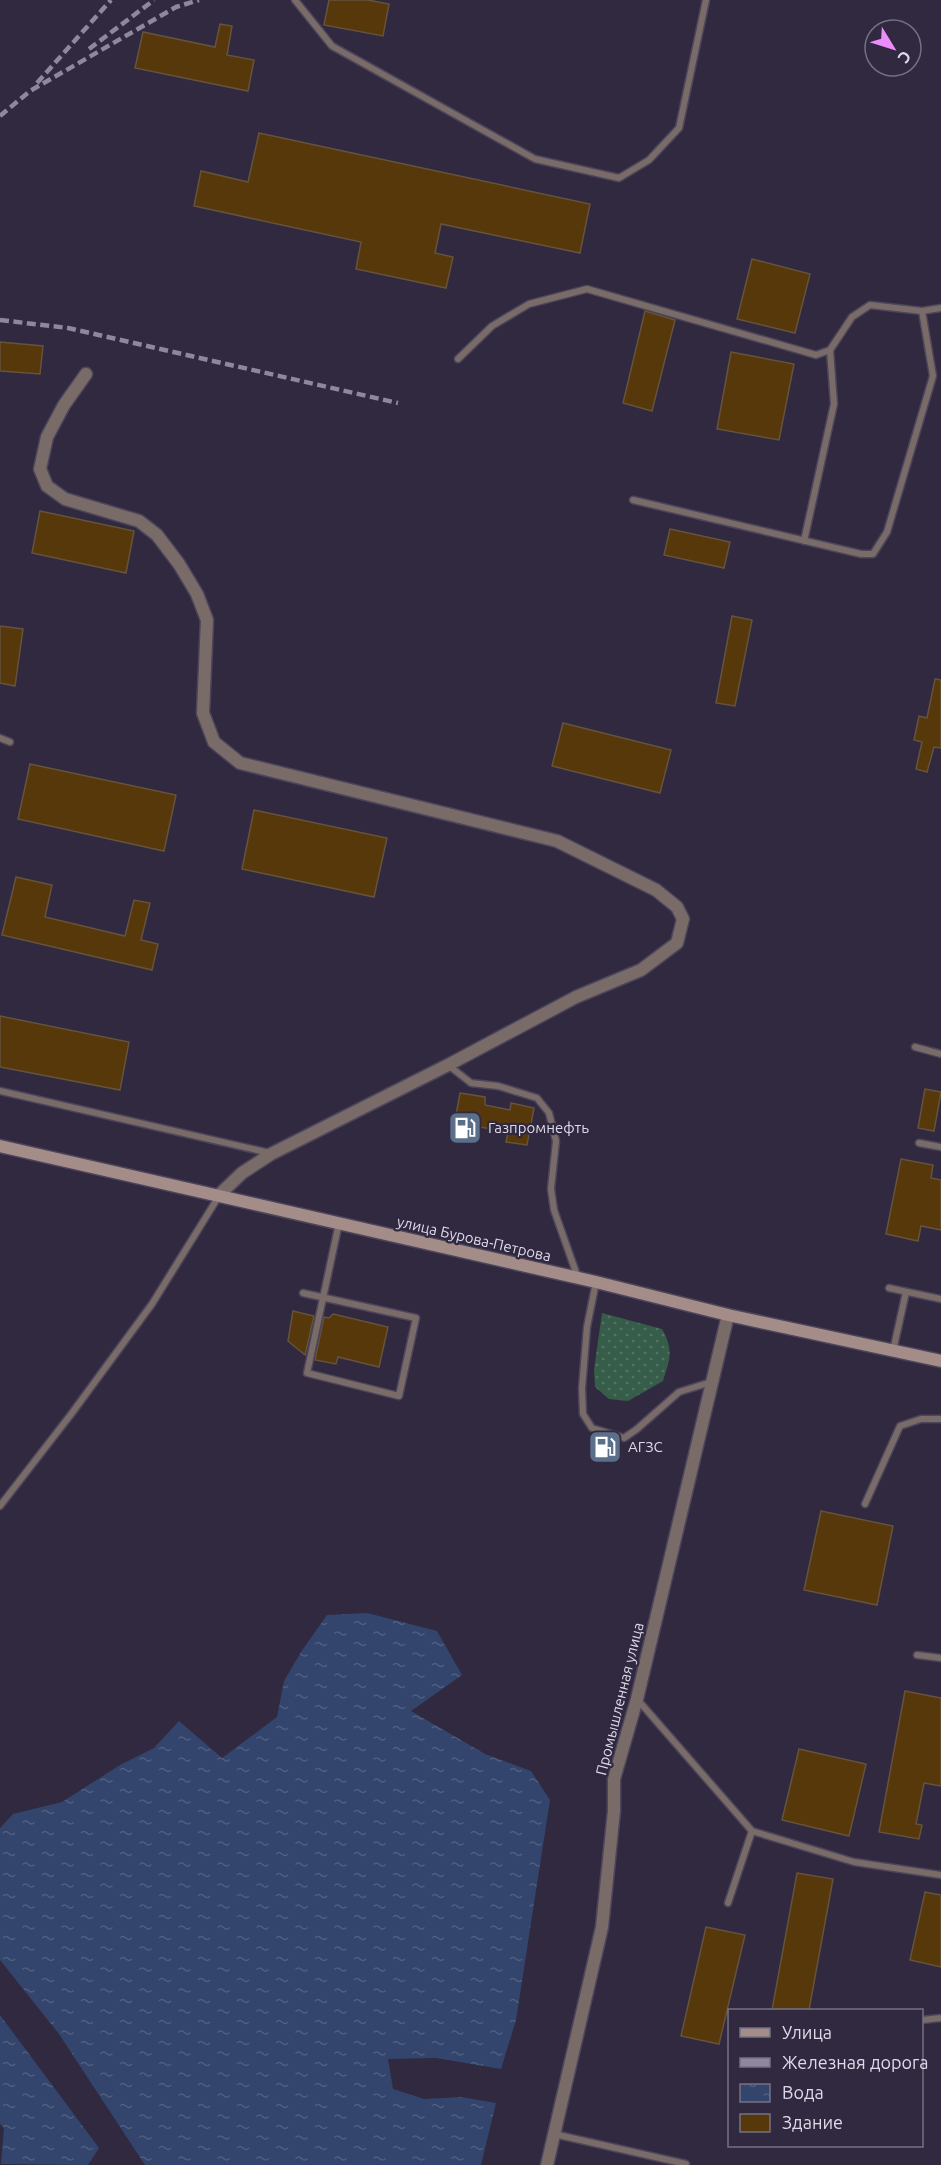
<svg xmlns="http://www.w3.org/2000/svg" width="941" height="2165" viewBox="0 0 941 2165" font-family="Ubuntu,sans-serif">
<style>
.grass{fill:url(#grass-dots)}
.water{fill:url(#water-ripples)}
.building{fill:#56380b;stroke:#65533c;stroke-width:1.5}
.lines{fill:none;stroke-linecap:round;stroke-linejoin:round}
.lane-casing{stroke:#4c455b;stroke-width:9}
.street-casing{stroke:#4c455b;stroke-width:15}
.secondary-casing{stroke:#4c455b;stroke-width:15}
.lane{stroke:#796b67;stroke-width:6}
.street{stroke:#796b67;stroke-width:12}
.secondary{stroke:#a48d88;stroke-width:12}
.rail{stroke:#8d889b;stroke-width:4.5;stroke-dasharray:9 4.5;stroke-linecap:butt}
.labels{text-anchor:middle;stroke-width:4.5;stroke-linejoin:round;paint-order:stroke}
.poi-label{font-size:15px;fill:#dedae9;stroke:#302940;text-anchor:start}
.street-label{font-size:15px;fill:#dedae9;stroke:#302940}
</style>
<defs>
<pattern id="grass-dots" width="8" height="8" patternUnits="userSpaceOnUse" patternTransform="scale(1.5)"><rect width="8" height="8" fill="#365d4a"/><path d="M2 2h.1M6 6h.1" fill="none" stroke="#537464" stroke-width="1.8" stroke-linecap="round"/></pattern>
<pattern id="water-ripples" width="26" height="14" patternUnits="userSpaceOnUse" patternTransform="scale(1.5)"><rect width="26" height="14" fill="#33456c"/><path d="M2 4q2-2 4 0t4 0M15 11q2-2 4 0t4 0" fill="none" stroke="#505f81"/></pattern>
</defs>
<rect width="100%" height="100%" fill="#302940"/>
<path class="grass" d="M602 1313 662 1329C674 1350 670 1359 663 1381L628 1401 609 1399 595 1387 594 1370Z"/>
<path class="water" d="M367 1613 437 1631 462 1675 411 1711 485 1754 531 1771 550 1800 516 2020 501 2069 436 2058 388 2059 393 2089 424 2099 461 2097 496 2103 481 2165H145L59 2034 0 1960V1828L13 1814 62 1802 120 1765 154 1748 179 1721 222 1758 277 1717 284 1681 301 1652 327 1615Z
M0 2015 99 2148 88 2165 1 2164 4 2128 0 2124Z"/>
<path class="building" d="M329 0H368L389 4 383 36 324 25Z
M220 24 232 26 227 55 254 60 248 91 135 68 143 32 215 47Z
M259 133 590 204 580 253 441 224 435 253 453 257 446 288 356 269 361 242 194 206 201 171 248 182Z
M752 259 810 274 795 333 737 319Z
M645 311 675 320 652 411 623 403Z
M0 342 43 346 40 374 0 371Z
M731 352 794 364 779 440 717 429Z
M40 511 134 531 126 573 32 553Z
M670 529 730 542 724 568 664 555Z
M732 616 752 620 735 706 716 703Z
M0 626 23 629 15 686 0 683Z
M935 679 941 680V748L934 747 927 772 916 769 922 742 914 740 919 716 927 718Z
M563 723 671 750 660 793 552 766Z
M30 764 176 795 164 851 18 819Z
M254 810 387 838 374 897 242 869Z
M16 877 52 885 45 917 125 936 134 900 150 903 141 940 158 944 152 970 2 935Z
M0 1016 129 1042 120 1090 0 1067Z
M925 1089 941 1092 934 1131 918 1128Z
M460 1093 485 1097V1105L510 1110 511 1103 534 1108 527 1145 506 1142 508 1132 480 1127 478 1136 453 1131Z
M901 1159 933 1165 931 1178 941 1180V1230L921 1226 918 1241 886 1234Z
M293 1311 314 1316 305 1355 288 1341Z
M333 1314 388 1327 379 1367 338 1357 336 1364 315 1360 324 1317 329 1318Z
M821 1511 893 1526 877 1605 804 1590Z
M905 1691 941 1698V1786L924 1783 916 1824 922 1825 919 1839 879 1832Z
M799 1749 866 1764 849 1836 782 1820Z
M797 1873 833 1879 809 2010H772Z
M925 1892 941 1895V1967L910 1960Z
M706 1927 745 1935 719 2044 681 2036Z"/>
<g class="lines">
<g class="lane-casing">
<path id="lane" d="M295 0 332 46 535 159 619 178 649 160 679 128 706 0
M458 359 492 326 529 304 587 289 816 355 830 350 852 317 870 305 922 311 941 308
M633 500 861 554H873L887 532 933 376 922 311
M804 541 834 404 830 350
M0 738 10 742
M915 1047 941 1054
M448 1065 471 1083 498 1086 537 1098 549 1113 556 1141 551 1189 554 1210 578 1278
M0 1091 270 1153
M919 1143 941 1147
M596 1282 587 1327 582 1388 583 1414 592 1428 624 1438 637 1429 679 1392 711 1382
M889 1288 941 1299
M303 1293 416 1318 399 1396 307 1373 339 1223
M893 1351 906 1292
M865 1504 900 1426 921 1419H941
M0 1506 72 1413 152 1304 219 1196
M917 1655 941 1658
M637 1699 752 1831 728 1903
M752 1831 854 1862 941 1875
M922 2020 941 2018
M554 2134 686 2164"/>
</g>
<g class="street-casing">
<path id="street" d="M86 374 64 405 47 437 40 469 47 486 65 499 139 521 157 535 179 564 197 594 207 620 203 713 214 742 240 763 557 841 656 890 677 907 683 919 677 943 641 970 576 997 448 1065 271 1154 242 1173 219 1195
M547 2165 602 1927 614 1811V1779L637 1699 728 1315"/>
</g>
<g class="secondary-casing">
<path id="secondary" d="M0 1146 596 1282 728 1315 941 1361"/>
</g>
<use href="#lane" class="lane"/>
<use href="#street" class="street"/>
<use href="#secondary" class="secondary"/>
<path class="rail" d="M89 49 154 0
M37 83 111 0
M0 116 30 91 176 7 199 0
M0 320 68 328 398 403"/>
</g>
<defs>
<g id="fuel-square" transform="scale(1.725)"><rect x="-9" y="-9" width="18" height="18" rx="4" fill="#5c6f8a" stroke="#302940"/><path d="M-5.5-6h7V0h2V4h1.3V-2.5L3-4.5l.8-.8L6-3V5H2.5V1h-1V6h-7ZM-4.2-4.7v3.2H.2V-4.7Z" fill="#fff"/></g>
</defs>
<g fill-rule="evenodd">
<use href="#fuel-square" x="465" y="1128"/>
<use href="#fuel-square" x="605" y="1447"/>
</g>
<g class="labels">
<g class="poi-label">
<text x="488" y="1133">Газпромнефть</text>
<text x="628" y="1452">АГЗС</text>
</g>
<g class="street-label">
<text transform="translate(474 1239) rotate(13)" y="5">улица Бурова-Петрова</text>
<text transform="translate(620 1699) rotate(-76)" y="5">Промышленная улица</text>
</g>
</g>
<rect x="728" y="2009" width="195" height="138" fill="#302940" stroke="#767084" stroke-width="1.5"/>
<rect x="740" y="2028" width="30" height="9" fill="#a48d88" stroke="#767084" stroke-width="1.5"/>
<text x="782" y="2039" font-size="18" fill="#dedae9">Улица</text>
<rect x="740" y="2058" width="30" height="9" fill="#8d889b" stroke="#767084" stroke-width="1.5"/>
<text x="782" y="2069" font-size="18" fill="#dedae9">Железная дорога</text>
<rect x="740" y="2084" width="30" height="18" fill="url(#water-ripples)" stroke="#767084" stroke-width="1.5"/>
<text x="782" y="2099" font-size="18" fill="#dedae9">Вода</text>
<rect x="740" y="2114" width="30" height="18" fill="#56380b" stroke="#767084" stroke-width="1.5"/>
<text x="782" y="2129" font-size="18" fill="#dedae9">Здание</text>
<g transform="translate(893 48) rotate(128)"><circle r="28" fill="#302940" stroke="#767084" stroke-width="1.5"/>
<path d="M0-4.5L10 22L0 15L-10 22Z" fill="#eb8dfb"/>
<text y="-9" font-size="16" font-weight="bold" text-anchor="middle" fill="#dedae9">С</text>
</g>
</svg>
